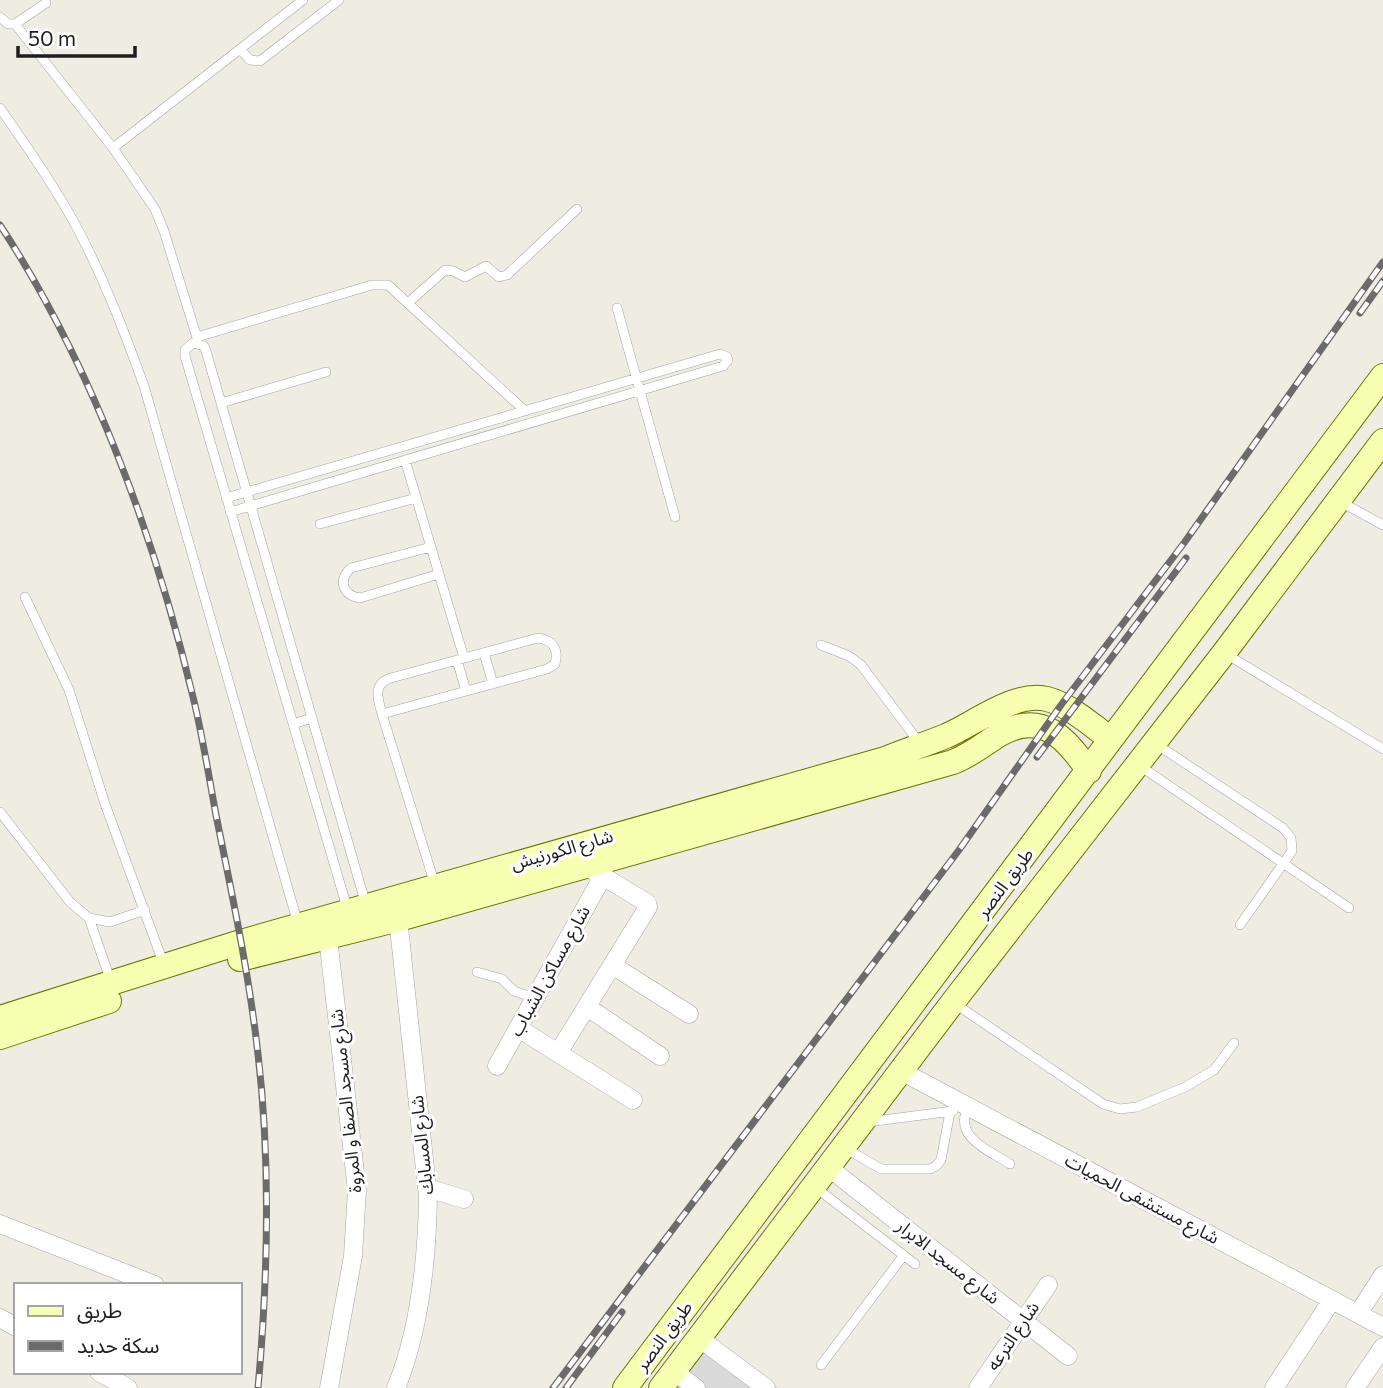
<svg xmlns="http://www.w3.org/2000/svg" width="1383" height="1388" viewBox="0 0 1383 1388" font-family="Commissioner,'Noto Sans Arabic',sans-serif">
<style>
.residential{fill:#dbdada}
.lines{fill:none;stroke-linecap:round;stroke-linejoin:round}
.service-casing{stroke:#a4a4a4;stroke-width:10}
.minor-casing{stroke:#a4a4a4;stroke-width:19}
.secondary-casing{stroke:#647800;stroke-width:26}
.service{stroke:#fff;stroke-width:9}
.minor{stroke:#fff;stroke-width:18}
.secondary{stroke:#f7ffb0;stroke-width:24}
.rail-casing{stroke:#6b6b6b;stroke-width:7}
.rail{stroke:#fff;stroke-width:4.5;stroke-dasharray:13;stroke-linecap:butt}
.labels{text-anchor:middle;stroke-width:6;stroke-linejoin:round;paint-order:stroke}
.street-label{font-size:18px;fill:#1d1d1d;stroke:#fff}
</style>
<rect width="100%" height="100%" fill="#efece2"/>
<path class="residential" d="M708 1336 778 1388H667Z"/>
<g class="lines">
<g class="service-casing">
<path id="service" d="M0 17 8 24H15L46 3
M15 24 113 148 155 209 164 231 198 341
M240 49 250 60 260 61 339 0
M0 108C27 147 54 185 76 226 104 278 124 331 144 386L298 924
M113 148 303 0
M409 302 445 270 453 271 465 277 486 266 499 277 507 275 577 209
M617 308 675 517
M197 337 372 285H388L525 411
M221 403 326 372
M405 460 464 658
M226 498 720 354 727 357 728 360 723 366 230 512
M1339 501 1383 525
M320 524 416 498
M431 547 351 568C338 580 342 595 360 598L439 574
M25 597 69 690 105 804 164 965
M821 645 849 656 861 665 921 745
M484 653 493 684
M1226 654 1383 749
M457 660 466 691
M382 714 547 669 555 664C559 649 553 640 538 638L391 678C372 684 378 699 382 714L435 885
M293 724 312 718
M1156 744 1283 828 1291 838 1292 851 1240 925
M1140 766 1349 908
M0 812 70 902 89 918 110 922 145 910
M348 911 185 356V350L193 343 204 346 206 351 366 905
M89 918 111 982
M477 972 502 979 514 991 535 998
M954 1003 1103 1104 1120 1109 1137 1107 1185 1087 1214 1070 1234 1043
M968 1107C953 1138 989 1150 1010 1164
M867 1122 953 1111
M845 1148 881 1169H930L936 1166 941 1160 950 1112
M815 1187 915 1264
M821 1365 904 1255"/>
</g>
<g class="minor-casing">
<path id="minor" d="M328 938 357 1190 353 1256 329 1388
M612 965 689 1014
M587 1007 660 1056
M518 1028 633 1100
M558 1053 648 907 647 903 586 866
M497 1066 603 876
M901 1071 1383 1327
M828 1167 1068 1356
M427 1188 464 1199
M0 1224 155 1285
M1358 1314 1383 1275
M0 1318 16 1327
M699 1338 766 1388
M674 1371 696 1388
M99 1372 128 1388
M396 1388C420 1329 427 1261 428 1197L397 909
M978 1388 1048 1285
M1274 1388 1332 1300
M1355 1388 1383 1347"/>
</g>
<g class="secondary-casing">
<path id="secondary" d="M240 959 399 919 953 762C971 755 984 744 1000 734 1043 710 1066 739 1089 771
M0 1018 241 942 885 759C905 751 926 744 946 736 974 724 1015 691 1047 699 1070 705 1092 726 1111 739
M0 1037 109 1001
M625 1388 1383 376
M661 1388 953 1002 1224 653 1383 441"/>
</g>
<use href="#service" class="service"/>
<use href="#minor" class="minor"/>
<use href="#secondary" class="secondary"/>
<g class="rail-casing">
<path id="rail" d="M0 225C93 367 155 537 194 701 203 739 209 777 216 815 232 894 249 974 258 1054 271 1165 268 1277 258 1388
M1360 313 1383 281
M1037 757 1186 558
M553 1388 959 850 1061 705 1184 543 1383 262
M566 1388 622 1312"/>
</g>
<use href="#rail" class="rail"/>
</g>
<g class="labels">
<g class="street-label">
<text transform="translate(562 850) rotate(-16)" y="6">شارع الكورنيش</text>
<text transform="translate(1005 883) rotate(-53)" y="6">طريق النصر</text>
<text transform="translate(550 971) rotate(-61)" y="6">شارع مساكن الشباب</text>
<text transform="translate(346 1101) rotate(-96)" y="6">شارع مسجد الصفا و المروة</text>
<text transform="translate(422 1145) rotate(-96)" y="6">شارع المسابك</text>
<text transform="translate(1142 1199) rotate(28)" y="6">شارع مستشفى الحميات</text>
<text transform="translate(948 1262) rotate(38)" y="6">شارع مسجد الابرار</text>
<text transform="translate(664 1336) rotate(-53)" y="6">طريق النصر</text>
<text transform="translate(1013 1336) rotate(-56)" y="6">شارع الترعه</text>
</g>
</g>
<rect x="14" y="1283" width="228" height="91" fill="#ffffff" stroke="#a5a5a5" stroke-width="2"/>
<rect x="28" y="1306" width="35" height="10" fill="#f7ffb0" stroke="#a5a5a5" stroke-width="2"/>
<text x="77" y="1318" font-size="21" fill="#1d1d1d">طريق</text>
<rect x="28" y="1341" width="35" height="10" fill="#6b6b6b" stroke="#a5a5a5" stroke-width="2"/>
<text x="77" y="1353" font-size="21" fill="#1d1d1d">سكة حديد</text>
<path d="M18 46v10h117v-10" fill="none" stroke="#1d1d1d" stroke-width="3.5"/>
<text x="28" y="46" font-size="21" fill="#1d1d1d" stroke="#ffffff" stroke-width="5" paint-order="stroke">50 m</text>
</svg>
